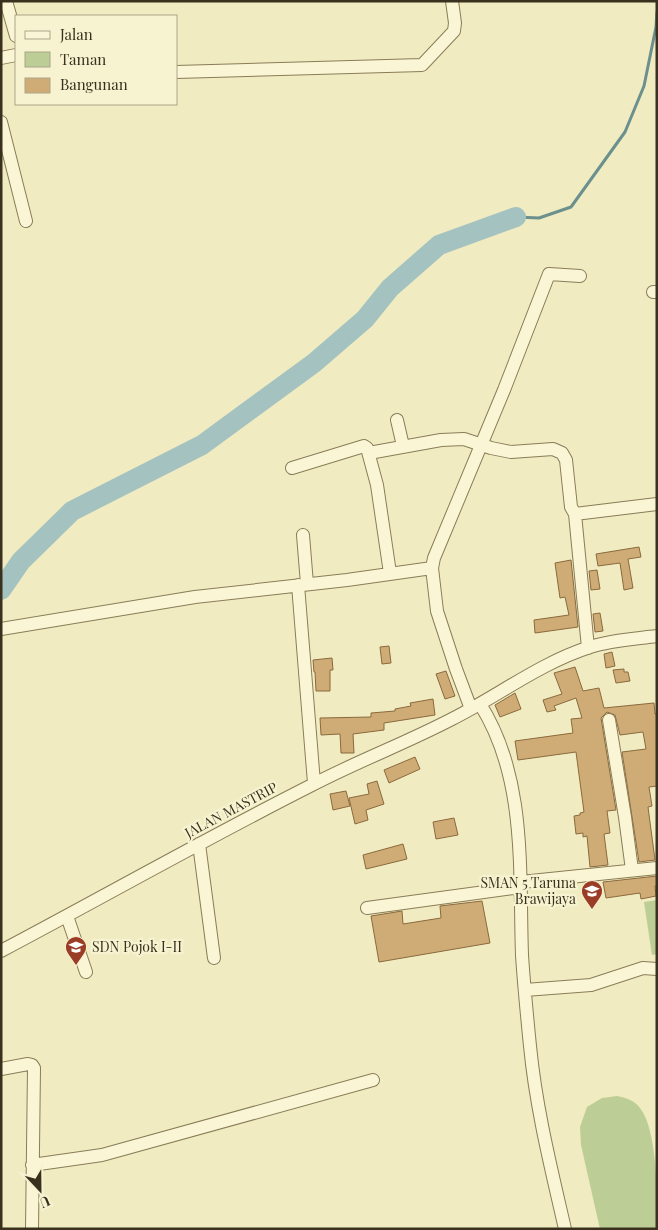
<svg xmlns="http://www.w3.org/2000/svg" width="658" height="1230" viewBox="0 0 658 1230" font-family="'Playfair Display',serif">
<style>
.green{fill:#bcce95}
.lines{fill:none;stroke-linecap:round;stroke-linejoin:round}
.stream{stroke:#6b908e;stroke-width:3}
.river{stroke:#a4c2bf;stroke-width:20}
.building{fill:#cfac76;stroke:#8a6a3d}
.minor-casing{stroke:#8a7c58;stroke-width:14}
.minor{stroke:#faf6d5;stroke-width:12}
.labels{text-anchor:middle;stroke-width:4.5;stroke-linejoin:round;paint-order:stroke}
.street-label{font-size:14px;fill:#39301d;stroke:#f7f3d1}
.poi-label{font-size:14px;fill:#39301d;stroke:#f7f3d1;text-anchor:end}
</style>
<rect width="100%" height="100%" fill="#f0ebc1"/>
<path class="green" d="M657 900V954L652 955 644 902Z
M617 1096C626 1098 634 1100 640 1108 658 1131 657 1199 657 1229H600L581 1145 580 1127 587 1107 602 1098Z"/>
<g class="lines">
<path class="stream" d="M516 217 539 218 571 207 625 132 644 86 656 27 657 12"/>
<path class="river" d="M1 590 21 561 72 511 202 445 314 363 365 319 390 288 439 245 516 217"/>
</g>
<path class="building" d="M639 547 641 557 628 559 633 588 624 590 620 563 598 566 596 554Z
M571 560 578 627 535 633 534 620 569 615 565 597 560 598 555 563Z
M597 570 600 589 591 590 589 571Z
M600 613 603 631 595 632 593 614Z
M389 646 391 663 382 664 380 647Z
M612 652 615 666 606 668 604 654Z
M332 658 333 670H330V691H316L315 672H314L313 660Z
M575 667 583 691 599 688 604 708 654 703 655 714H657V786L649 787 652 806 648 807 655 860 639 862 622 752 646 749 643 732 620 735 615 715 607 712 601 718 616 810 607 811 610 833 604 834 608 865 590 867 587 836 583 837V833L576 834 574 816 580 815V813L584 812 576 752 518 760 515 741 573 733 571 719 582 718 576 698 554 706 556 710 547 712 543 700 562 694 554 673Z
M624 669V672H628L630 681 616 683 613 670Z
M446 671 455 696 445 699 436 674Z
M515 693 521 709 500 717 495 705Z
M433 699 435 715 384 723V730L353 734 354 753H341L340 734 321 735 320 718 371 717V713L395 711V709L411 706 410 703Z
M415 757 420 769 389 783 384 770Z
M377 781 384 804 366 810 368 820 355 824 349 798 369 794 367 784Z
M346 791 350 806 333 810 330 794Z
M454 818 458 835 436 839 433 822Z
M403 844 407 859 366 869 363 855Z
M657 876V886H655L656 896 641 899 640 893 606 898 603 882Z
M482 901 490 943 379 962 371 916 402 911 403 924 441 918 440 906Z"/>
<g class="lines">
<g class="minor-casing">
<path id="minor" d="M6 1 16 36
M1 58 16 55
M176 72 422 65 454 31 455 23 452 1
M1 122 26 221
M653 292H657
M397 420 403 446
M369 453 441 440 464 439 491 448 511 452 553 449 562 453 566 460 571 507 575 514 657 504
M292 468 364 446 367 448 377 485 390 573
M575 514 588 648
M303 535 307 584
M298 585 314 783
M1 629 195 597 347 580 432 568
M480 704C527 778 519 871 522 955 524 986 527 1016 530 1046 536 1108 551 1168 565 1229
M471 709 456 669 437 611 432 568 434 558 504 390 549 274 580 276
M609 720 625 817 632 870
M199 844 214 958
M521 882 657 868
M367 908 521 887
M67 916 86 972
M1 951C105 896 207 838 312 785 358 761 406 743 452 719 498 696 540 663 590 647 611 640 634 639 657 636
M525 990 591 985 643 968 657 969
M1 1069 28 1064 32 1065 34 1068 32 1229
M32 1165 102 1155 373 1080"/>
</g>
<use href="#minor" class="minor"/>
</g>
<defs>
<g id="school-pin" transform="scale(1.125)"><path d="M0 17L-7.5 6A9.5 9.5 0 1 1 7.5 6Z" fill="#9b3c26" stroke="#f7f3d1"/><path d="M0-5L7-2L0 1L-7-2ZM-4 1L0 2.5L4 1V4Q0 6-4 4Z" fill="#fff"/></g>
</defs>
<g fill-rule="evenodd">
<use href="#school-pin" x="592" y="891"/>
<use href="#school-pin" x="76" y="947"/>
</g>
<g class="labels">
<g class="street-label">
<text transform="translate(231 810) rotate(-28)" y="5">JALAN MASTRIP</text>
</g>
<g class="poi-label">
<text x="576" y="888">SMAN 5 Taruna<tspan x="576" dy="16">Brawijaya</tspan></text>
<text x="92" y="952" text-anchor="start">SDN Pojok I-II</text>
</g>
</g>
<rect width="658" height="1230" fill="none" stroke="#39301d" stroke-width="5"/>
<rect x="15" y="15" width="162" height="90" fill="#f7f3d1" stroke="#aba589"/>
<rect x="25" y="31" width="25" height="8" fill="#faf6d5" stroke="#aba589"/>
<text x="60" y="40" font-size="15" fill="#39301d">Jalan</text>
<rect x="25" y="52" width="25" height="15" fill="#bcce95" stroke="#aba589"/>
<text x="60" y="65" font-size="15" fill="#39301d">Taman</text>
<rect x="25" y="78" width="25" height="15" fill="#cfac76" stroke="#aba589"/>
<text x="60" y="90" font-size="15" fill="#39301d">Bangunan</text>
<g transform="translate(40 1190) rotate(158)" stroke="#f7f3d1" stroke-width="4" paint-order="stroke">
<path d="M0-4L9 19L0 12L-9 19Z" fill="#39301d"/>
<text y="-8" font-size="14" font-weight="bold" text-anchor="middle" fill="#39301d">U</text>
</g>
</svg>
